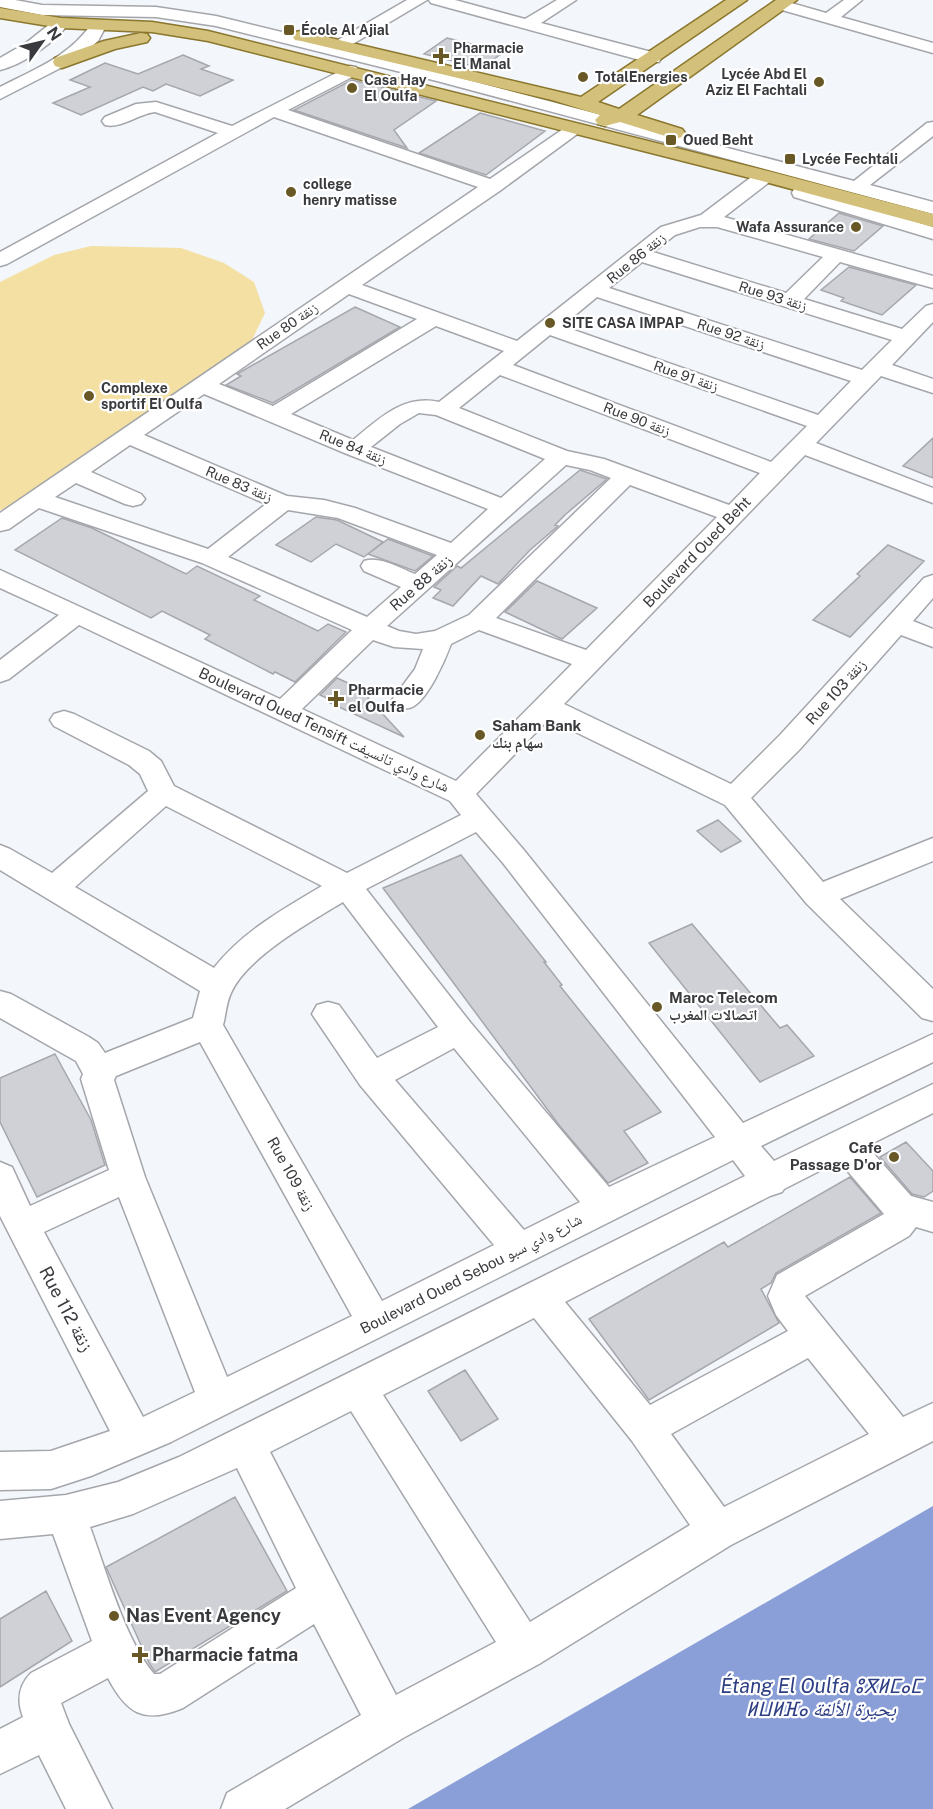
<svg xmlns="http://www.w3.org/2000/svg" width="933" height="1809" viewBox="0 0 933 1809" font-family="'Public Sans','Noto Naskh Arabic','Noto Sans Tifinagh',sans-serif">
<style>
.green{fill:#f3e0a2}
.water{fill:#8a9ed7}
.building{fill:#cfd1d7;stroke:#a5a7ad;stroke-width:1.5}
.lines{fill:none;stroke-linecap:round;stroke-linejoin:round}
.minor-casing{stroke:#a4a6ab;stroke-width:3}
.major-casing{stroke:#8a762c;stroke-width:3}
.minor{fill:#fff;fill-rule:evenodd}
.major{fill:#d3c17b;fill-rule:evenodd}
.poi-dot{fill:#675825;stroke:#fff;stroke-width:2}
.labels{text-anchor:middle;stroke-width:4.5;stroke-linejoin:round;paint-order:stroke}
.far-poi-label{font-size:14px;font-weight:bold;fill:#393a3d;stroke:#fff;text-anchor:start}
.far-street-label{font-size:14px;fill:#393a3d;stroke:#fff}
.street-label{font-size:15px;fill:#393a3d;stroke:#fff}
.poi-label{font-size:15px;font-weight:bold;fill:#393a3d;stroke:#fff;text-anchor:start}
.near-street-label{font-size:18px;fill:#393a3d;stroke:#fff}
.near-poi-label{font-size:18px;font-weight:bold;fill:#393a3d;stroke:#fff;text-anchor:start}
.near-water-label{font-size:20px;font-style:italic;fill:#2d3e84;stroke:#fff}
</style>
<rect width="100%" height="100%" fill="#f3f6fb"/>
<path class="green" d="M91 246 181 248 224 263 254 282 265 313 252 340 105 451 36 499 0 510V282L54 255Z"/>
<path class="water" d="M933 1506V1809H408Z"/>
<path class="building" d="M447 38 504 52 481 68 424 54Z
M183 55 209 66 201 69 233 80 200 96 166 84 153 91 143 87 81 115 53 103 90 87 70 80 105 63 138 74Z
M352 80 436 101 394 130 407 148 294 110Z
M480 113 545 131 486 175 419 153Z
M839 213 883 226 854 251 809 239Z
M849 267 916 285 882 315 841 301 844 298 821 290Z
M355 307 400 327 273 403 226 385 241 376 237 374Z
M933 438V478L903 466Z
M580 470 607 479 566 514 555 525 558 526 530 550 498 584 481 576 453 606 433 598 441 590 434 587 457 566 461 568Z
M316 517 337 520 383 542 364 557 336 544 311 562 276 545Z
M62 518 92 528 186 574 197 566 260 596 254 600 318 631 328 624 346 632 295 682 275 672 273 674 205 639 210 635 162 611 151 618 15 550Z
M388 539 433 556 415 571 368 554Z
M888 545 924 561 850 637 813 620 860 576 857 574Z
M537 581 597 608 562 639 505 612Z
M337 678 372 694 368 698 404 737 328 702 331 700 320 695Z
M718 820 741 841 721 852 697 831Z
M461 855 546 962H544L562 985 560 986 661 1112 624 1131 648 1163 608 1183 559 1125 383 888Z
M692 924 780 1028 787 1025 814 1056 760 1082 649 943Z
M55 1054 91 1120 105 1165 37 1197 0 1122V1078Z
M906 1142 933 1171V1191L924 1197 912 1194 880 1157Z
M850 1177 881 1213 776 1273 771 1283 761 1289 779 1323 649 1400 589 1319 724 1242 728 1247Z
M465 1370 498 1419 461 1441 428 1391Z
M235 1497 287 1591 155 1672 149 1663 106 1567Z
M46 1591 72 1641 0 1687V1619Z"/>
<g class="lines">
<g class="minor-casing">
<path id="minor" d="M0 0H15L42 5 156 7 216 16 331 44 407 0H427L346 48 854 181 927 123 933 122V136L870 185 933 202V214L437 81 216 26 156 17 42 15 0 7Z
M429 0H455L525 19 557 0H576L541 23 659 54 661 58 659 62H647L431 3Z
M781 0 826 13 844 0H862L841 17 933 43V53L775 8 773 5Z
M61 18 69 23C54 43 24 64 0 70V58L26 43 55 20Z
M98 21 106 26 98 41 76 60 0 99V87C35 69 70 56 92 23Z
M350 66 356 67 359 71 356 75 288 110 490 179 569 125H581L584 129 501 190 362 285 517 341 661 227 701 215 758 172H772L774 176 772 180 724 217 933 276V288L840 262 804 299 902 329 926 306 933 304V322L892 365 933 379V393L881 376 816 443 933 488V503L805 455 564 704 731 784 780 735 924 578 933 575V598L913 621 933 629V647L901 635 800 749 751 798 823 882 933 838V861L840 899 933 989V1021L922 1018 807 904 725 805 549 719 476 794 523 849 743 1123 933 1034V1062L761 1146 774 1161 933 1084V1113L867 1146 911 1196 933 1202V1232L916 1227 909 1236 805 1296 903 1417 933 1403V1441L731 1545 539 1664 403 1738 285 1809H221L227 1793 361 1715 314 1624 183 1708C144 1724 127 1714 108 1678L61 1703 69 1724 112 1809H66L39 1755 0 1774V1729L23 1717C17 1701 18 1686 31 1673L92 1641 53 1534 0 1539V1501L66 1495 118 1482 179 1457 745 1176 733 1160 171 1442 91 1476 51 1489 0 1490V1452L51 1451 110 1431 0 1216V1162L12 1167 30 1206 109 1170 81 1079 83 1074 76 1061 0 1018V991L11 994 89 1037 98 1043 105 1053 193 1018 200 991 0 870V845L10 849 52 873 148 791 140 774 129 765 54 726 50 720 54 714 64 711 74 714 149 751 161 761 174 786 347 873 461 815 450 801 79 625 9 679 0 682V660L59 615 0 588V570L280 699 352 630 202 563 39 508 9 529 0 531V513L478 187 274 117 7 264 0 266V252L218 133 155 112C138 114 121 129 105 125L102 121 105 117 136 104 156 102 232 126ZM700 227H717L823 257 786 293 653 252 675 235ZM642 262 892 340 862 370 609 288ZM349 294 417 319 273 406 219 384ZM597 297 851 381 818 415 562 326ZM436 326 504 351 439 402C403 394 379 419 353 440L291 414ZM550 335 807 426 771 462 513 365ZM500 375 760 473 729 505 604 459 567 451 459 408ZM204 394 347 454 488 509 451 543 355 508 324 500 287 496 144 435ZM419 413 436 415 545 459 501 498 371 447 400 424ZM130 445 266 504 208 549 55 497 76 483 125 504 133 506 141 504 145 499 141 494 91 472ZM566 465 590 470 611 478 469 615 435 631 416 634 399 631 387 626ZM630 485 717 517 586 650 496 618ZM288 510 338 518 437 555 415 574C399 568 381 556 364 561L361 566 364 571 401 587 367 617 228 557ZM479 630 572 664 456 781 302 709 373 640 394 647 423 649 415 669 392 700 396 706C402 708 408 710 414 706 429 697 445 660 451 644ZM166 806 322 886C283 909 242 932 214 968L75 887ZM476 832 503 863 715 1137 609 1187 470 1022 366 889ZM343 902 438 1027 377 1058 339 1005 328 1002 317 1005 312 1014 360 1085 494 1245 382 1301 223 1025C226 1015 226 1003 231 993 246 958 310 922 343 902ZM200 1042 352 1316 227 1377 145 1177 114 1080 116 1076ZM454 1048 580 1202 524 1230 395 1080ZM839 1161 884 1214 777 1275 768 1296 776 1315 788 1331 650 1405 565 1302 770 1196 782 1192 784 1189ZM119 1197 195 1392 143 1417 44 1232ZM534 1318 632 1441 690 1525 530 1622 383 1395ZM808 1358 869 1434 724 1507 671 1434ZM351 1411 496 1642 396 1695 270 1452ZM237 1468 296 1588 160 1674H154C125 1640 106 1570 90 1527L133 1514Z
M801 187 933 227V239L794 197 792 193 794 189Z"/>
</g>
<g class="major-casing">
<path id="major" d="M726 0H747L598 102 619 109 776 0H797L637 115 682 129 685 133 682 137 675 139 620 122 605 126 598 124 595 120 600 115 552 100 301 41 295 40 292 36 295 32 301 31 581 97Z
M0 8 61 18 152 22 208 31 772 172 933 214V227L758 180 208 41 152 32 61 28 0 18Z
M141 33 147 34 150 38 147 42 115 49 62 68 55 66 53 62 55 58 104 41Z"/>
</g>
<use href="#minor" class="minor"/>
<use href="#major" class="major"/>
</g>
<g class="poi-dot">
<rect x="283" y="24" width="12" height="12" rx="3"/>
<path d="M438 47h6v6h6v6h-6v6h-6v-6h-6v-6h6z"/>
<circle cx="583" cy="77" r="6"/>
<circle cx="819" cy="82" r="6"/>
<circle cx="352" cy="88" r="6"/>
<rect x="665" y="134" width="12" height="12" rx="3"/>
<rect x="784" y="153" width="12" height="12" rx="3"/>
<circle cx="291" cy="192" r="6"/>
<circle cx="856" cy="227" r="6"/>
<circle cx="550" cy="323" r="6"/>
<circle cx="89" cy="396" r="6"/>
<path d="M333 690h6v6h6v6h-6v6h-6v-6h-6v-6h6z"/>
<circle cx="480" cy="735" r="6"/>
<circle cx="657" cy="1007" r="6"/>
<circle cx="894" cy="1157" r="6"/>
<circle cx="114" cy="1616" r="6"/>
<path d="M137 1646h6v6h6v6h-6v6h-6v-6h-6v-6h6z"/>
</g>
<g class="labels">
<g class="far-poi-label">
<text x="301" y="35">École Al Ajial</text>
<text x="453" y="53">Pharmacie<tspan x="453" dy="16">El Manal</tspan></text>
<text x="807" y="79" text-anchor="end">Lycée Abd El<tspan x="807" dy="16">Aziz El Fachtali</tspan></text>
<text x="595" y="82">TotalEnergies</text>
<text x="364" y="85">Casa Hay<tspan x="364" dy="16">El Oulfa</tspan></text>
<text x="683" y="145">Oued Beht</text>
<text x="802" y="164">Lycée Fechtali</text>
<text x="303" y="189">college<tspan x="303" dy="16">henry matisse</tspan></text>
<text x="844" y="232" text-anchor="end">Wafa Assurance</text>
<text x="562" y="328">SITE CASA IMPAP</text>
<text x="101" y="393">Complexe<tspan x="101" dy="16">sportif El Oulfa</tspan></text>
</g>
<g class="far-street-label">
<text transform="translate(636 258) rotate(-39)" y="5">Rue 86 زنقة</text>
<text transform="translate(773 296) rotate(17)" y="5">Rue 93 زنقة</text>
<text transform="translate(287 326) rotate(-35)" y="5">Rue 80 زنقة</text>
<text transform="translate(731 334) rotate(18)" y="5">Rue 92 زنقة</text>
<text transform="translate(686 376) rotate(19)" y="5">Rue 91 زنقة</text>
<text transform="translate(637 419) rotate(21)" y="5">Rue 90 زنقة</text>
<text transform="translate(353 447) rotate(22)" y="5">Rue 84 زنقة</text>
<text transform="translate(239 484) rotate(23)" y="5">Rue 83 زنقة</text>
</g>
<g class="street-label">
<text transform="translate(697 552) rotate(-46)" y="5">Boulevard Oued Beht</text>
<text transform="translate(421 583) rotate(-41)" y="5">Rue 88 زنقة</text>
<text transform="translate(836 692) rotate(-48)" y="5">Rue 103 زنقة</text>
<text transform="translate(324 730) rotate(25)" y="5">Boulevard Oued Tensift شارع وادي تانسيفت</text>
<text transform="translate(291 1174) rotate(61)" y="5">Rue 109 زنقة</text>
<text transform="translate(471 1274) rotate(-27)" y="5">Boulevard Oued Sebou شارع وادي سبو</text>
</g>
<g class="poi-label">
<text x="348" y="695">Pharmacie<tspan x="348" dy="17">el Oulfa</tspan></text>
<text x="492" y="731">Saham Bank<tspan x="492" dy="17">سهام بنك</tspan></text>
<text x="669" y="1003">Maroc Telecom<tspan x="669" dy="17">اتصالات المغرب</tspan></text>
<text x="882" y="1153" text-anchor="end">Cafe<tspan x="882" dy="17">Passage D'or</tspan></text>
</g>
<g class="near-street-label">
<text transform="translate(66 1309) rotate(62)" y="6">Rue 112 زنقة</text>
</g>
<g class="near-poi-label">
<text x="126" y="1622">Nas Event Agency</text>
<text x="152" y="1661">Pharmacie fatma</text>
</g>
<g class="near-water-label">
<text x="821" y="1693">Étang El Oulfa ⵓⴳⵍⵎⴰⵎ<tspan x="821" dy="23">ⵍⵡⵍⴼⴰ بحيرة الألفة</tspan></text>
</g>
</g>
<g transform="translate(42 42) rotate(56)" stroke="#ffffff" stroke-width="4.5" paint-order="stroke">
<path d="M0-4.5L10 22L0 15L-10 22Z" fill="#393a3d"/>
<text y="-9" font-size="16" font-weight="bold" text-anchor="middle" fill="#393a3d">N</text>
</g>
</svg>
